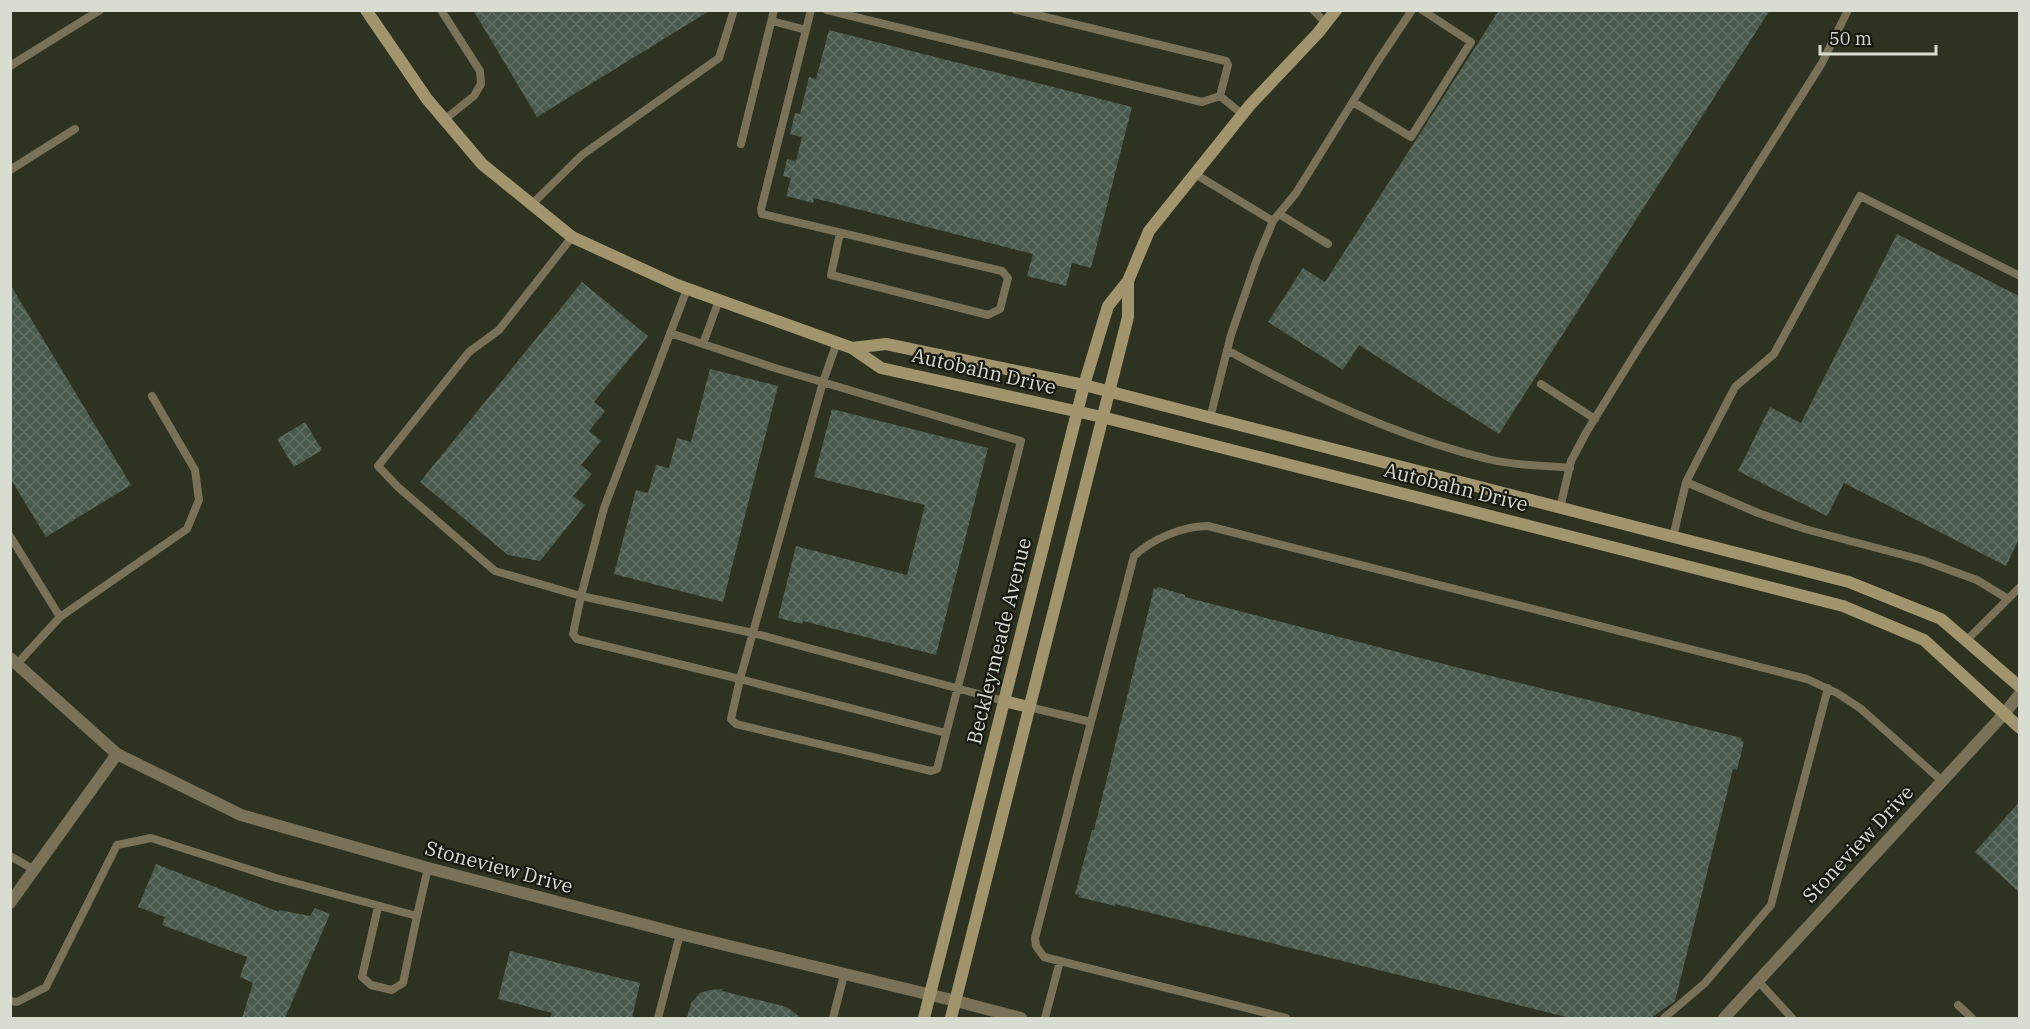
<svg xmlns="http://www.w3.org/2000/svg" width="2030" height="1029" viewBox="0 0 2030 1029" font-family="'IBM Plex Serif',serif">
<style>
.building{fill:url(#building-cross-hatch)}
.lines{fill:none;stroke-linecap:round;stroke-linejoin:round}
.lane{stroke:#797158;stroke-width:8}
.street{stroke:#797158;stroke-width:12}
.secondary{stroke:#a2956e;stroke-width:12}
.labels{text-anchor:middle;stroke-width:4.5;stroke-linejoin:round;paint-order:stroke}
.street-label{font-size:20px;fill:#d8dcd1;stroke:#161811}
</style>
<defs>
<pattern id="building-cross-hatch" width="8" height="8" patternUnits="userSpaceOnUse" patternTransform="scale(1.5)"><rect width="8" height="8" fill="#49594c"/><path d="M0 0l8 8M0 8l8-8" fill="none" stroke="#627065"/></pattern>
</defs>
<rect width="100%" height="100%" fill="#2d3221"/>
<path class="building" d="M473 10H711L537 117Z
M1499 10H1770L1499 434 1359 345 1343 370 1268 322 1303 268 1325 282Z
M829 30 1132 107 1091 268 1072 263 1066 286 1027 276 1033 254 814 198 813 203 786 196 791 178 783 176 787 159 796 161 802 137 790 134 795 113 800 114 809 77 816 79Z
M1897 234 2019 296V539L2006 566 1844 483 1827 516 1738 471 1770 407 1801 423Z
M582 282 648 336 594 402 605 411 589 431 601 441 581 465 592 474 573 496 585 505 540 561 508 555 420 482Z
M10 284 131 485 46 537 10 478Z
M710 369 778 386 723 602 614 574 636 490 648 493 656 465 669 468 677 438 691 442Z
M832 409 988 448 936 655 803 621 802 624 778 618 796 546 907 575 925 505 814 477Z
M305 422 322 450 294 467 277 439Z
M1158 587 1185 595V597L1467 670 1742 738 1741 741 1744 742 1737 770 1733 769 1675 1001 1651 1018H1570L1115 904V906L1079 897 1080 895 1075 894 1092 830H1094L1154 588 1157 589Z
M2019 802V892L1975 852Z
M156 864 279 912V910L310 916 315 908 330 914 285 1018H242L253 983 240 977 247 957 162 925 165 917 138 907Z
M510 951 640 983 632 1018H550L552 1013 498 999Z
M723 989 722 991 787 1007 801 1018H687L691 1003 700 993 710 990Z"/>
<g class="lines">
<path class="lane" d="M441 10 480 71 481 84 474 96 444 120
M811 10 761 209 762 214 1002 271 1008 278 1000 309 988 315 831 275 840 233
M827 10 1202 102 1220 96
M1016 10 1226 61 1228 65 1220 96 1242 114
M1313 10 1326 23
M772 21 806 30
M10 66 100 10
M1353 102 1411 137 1471 42 1422 10
M741 144 774 10
M10 170 75 129
M1195 174 1273 221 1256 262 1231 335 1210 418
M532 204 582 155 719 58 734 10
M1279 214 1328 244
M1273 221 1296 193 1378 61 1412 10
M572 237 499 330 469 352 378 466 398 487 495 571 581 596 573 634 577 639 740 679 731 719 736 724 931 771 937 769 1021 441 775 368 670 333
M687 289 604 508 581 596 753 633 1004 701
M837 342 823 382 740 679 946 733
M703 344 719 300
M1227 350C1308 395 1397 437 1488 459 1514 466 1543 465 1570 468
M1541 384 1595 419
M1686 482 1758 513 1805 529 1922 560 1977 580 2008 599
M1560 508 1571 461 1587 431 1641 344 1740 193 1822 63 1848 10
M10 536 60 617
M1673 537 1686 482 1735 387 1774 354 1860 196 2020 276
M1966 641 2020 587
M16 665 60 617 187 529 199 500 195 470 152 396
M1029 707 1091 722
M10 856 33 869
M378 907 362 977 371 985 392 990 403 983 417 916
M1758 981 1792 1018
M10 1001 17 1002 46 987 117 845 151 838 276 878 417 916 428 868
M1958 1005 1972 1018
M658 1018 680 934
M833 1018 844 975
M1045 1018 1060 961
M1286 1018 1044 957 1036 946 1035 938 1134 556C1152 539 1183 526 1208 526L1807 679 1837 693 1860 708 1942 781
M1664 1018 1705 983 1771 905 1828 688"/>
<path class="street" d="M10 658 117 754 241 815 428 868 680 934 956 1001 1021 1018
M10 903 117 754
M1724 1018 2004 714 2020 694"/>
<path class="secondary" d="M366 10 427 99 482 164 572 237 677 285 852 348 881 368 1102 417 1843 606 1924 640 2020 728
M852 348 886 344 1084 385 1849 582 1941 619 2020 687
M1004 701 1029 707
M924 1018 1084 385 1108 306 1128 281 1149 231 1250 105 1318 33 1336 10
M951 1018 1128 317V281"/>
</g>
<g class="labels">
<g class="street-label">
<text transform="translate(984 371) rotate(13)" y="7">Autobahn Drive</text>
<text transform="translate(1456 487) rotate(14)" y="7">Autobahn Drive</text>
<text transform="translate(999 641) rotate(-76)" y="7">Beckleymeade Avenue</text>
<text transform="translate(1858 844) rotate(-47)" y="7">Stoneview Drive</text>
<text transform="translate(499 867) rotate(15)" y="7">Stoneview Drive</text>
</g>
</g>
<rect width="2030" height="1029" fill="none" stroke="#d8dcd1" stroke-width="24"/>
<path d="M1820 45v9h116v-9" fill="none" stroke="#d8dcd1" stroke-width="3"/>
<text x="1829" y="45" font-size="18" fill="#d8dcd1" stroke="#161811" stroke-width="4.5" paint-order="stroke">50 m</text>
</svg>
